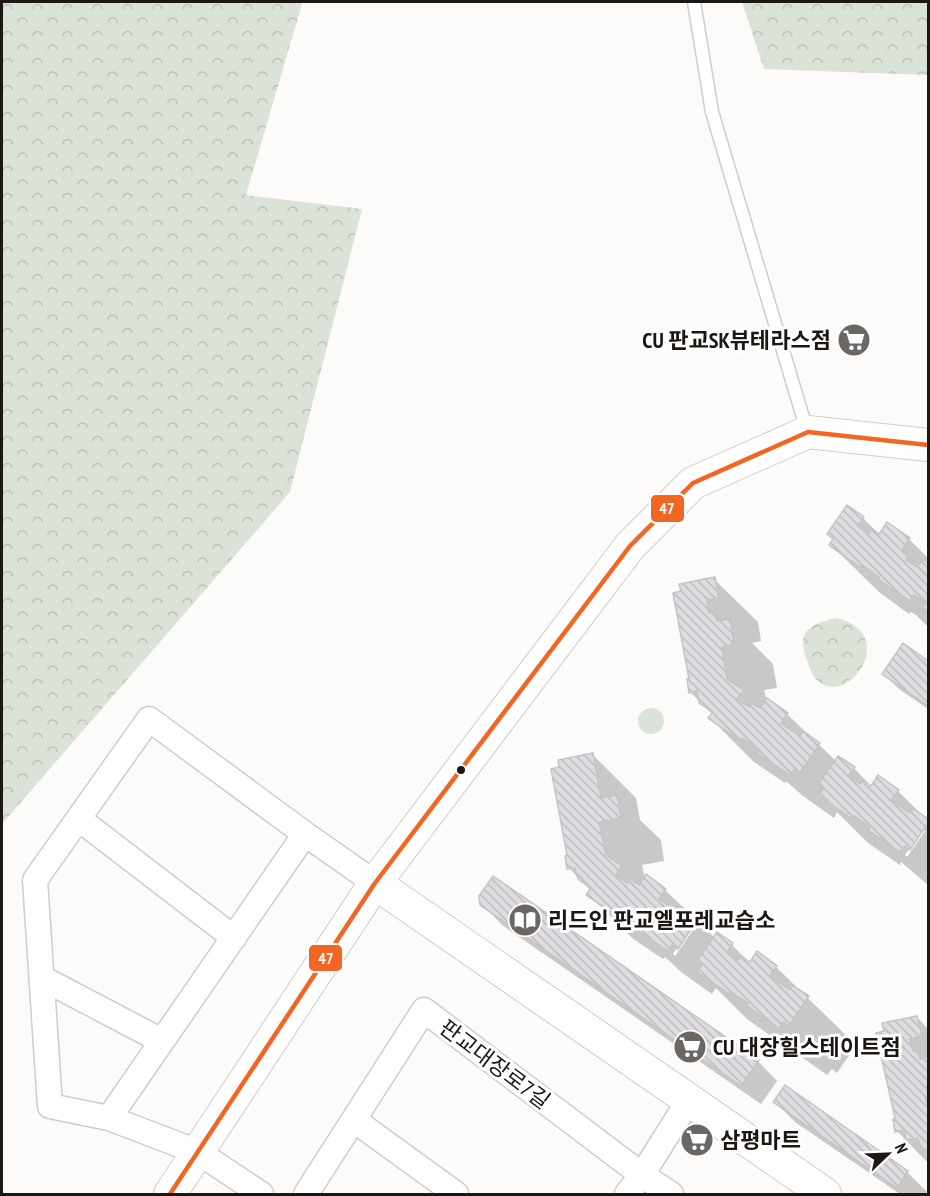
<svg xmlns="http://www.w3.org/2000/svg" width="930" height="1196" viewBox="0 0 930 1196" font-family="'PT Sans Narrow','Noto Sans KR',sans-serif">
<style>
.green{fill:#dbe3d9}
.forest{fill:url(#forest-crowns)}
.shadow{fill:#0003;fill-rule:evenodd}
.building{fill:url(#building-back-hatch);stroke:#c5c3c6;stroke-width:1.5}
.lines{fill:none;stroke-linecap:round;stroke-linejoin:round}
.service-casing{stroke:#d0ccc9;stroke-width:15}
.minor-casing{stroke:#d0ccc9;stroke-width:27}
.tertiary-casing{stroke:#d0ccc9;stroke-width:34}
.service{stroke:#fffefe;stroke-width:12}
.minor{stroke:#fffefe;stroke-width:24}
.tertiary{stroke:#fffefe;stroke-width:32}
.bus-1-casing{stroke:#fff;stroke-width:9}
.bus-1{stroke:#f26522;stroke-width:4.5}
.bus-dot{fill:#1d1713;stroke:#fff;stroke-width:2}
.labels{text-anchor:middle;stroke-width:6;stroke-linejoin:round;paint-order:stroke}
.poi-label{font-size:22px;font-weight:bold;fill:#1d1713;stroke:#fff;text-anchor:start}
.street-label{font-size:22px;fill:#1d1713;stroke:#fff}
.line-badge{stroke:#fff;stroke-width:2}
.badge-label{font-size:16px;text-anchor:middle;font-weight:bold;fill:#fff}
</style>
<defs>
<pattern id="forest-crowns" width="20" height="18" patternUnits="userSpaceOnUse" patternTransform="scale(1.5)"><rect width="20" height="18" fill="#dbe3d9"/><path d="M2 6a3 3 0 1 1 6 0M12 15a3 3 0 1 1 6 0" fill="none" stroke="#bcc2b9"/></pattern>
<pattern id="building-back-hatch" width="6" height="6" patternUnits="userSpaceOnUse" patternTransform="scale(1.5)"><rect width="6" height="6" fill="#dfdce1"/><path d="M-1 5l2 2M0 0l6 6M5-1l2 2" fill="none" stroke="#bfbcc0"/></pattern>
</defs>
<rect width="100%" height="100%" fill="#fdfbf9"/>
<path class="green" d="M638 721a13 13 0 1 1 26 0a13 13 0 1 1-26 0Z"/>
<path class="forest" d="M2 2H301L302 4 246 195 362 209 290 492 2 824Z
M742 2H928V75L764 69Z
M837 618C903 635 844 714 814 677 811 673 809 666 807 660 796 631 809 624 837 618Z"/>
<path class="shadow" d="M863 518 880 535 888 525 909 539 928 558V627L916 615 911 612 909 614 879 592 831 545Z
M714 579 758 622 761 641 752 643 773 664 777 688 764 690 767 702 787 714 836 761 854 768 872 787 898 791 928 821V885L901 862 900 865 868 843 837 812 834 818 803 796 786 781 785 783 754 762 710 718 713 715 690 692 691 680 674 594ZM923 829 925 831 907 857 905 855Z
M903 645 928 663V709L899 689 884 674Z
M593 755 636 798 640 820 661 840 664 861 642 865 645 878 646 876 665 890 715 938 717 934 732 945 750 963 757 953 776 967 856 1045 837 1073 832 1069 827 1075 796 1053 784 1041 780 1038 778 1041 747 1019 716 988 712 994 681 972 665 957 663 959 632 938 588 894 591 891 569 868ZM690 928 693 930 675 956 673 954Z
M482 904 758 1061 777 1081 761 1104 502 925Z
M917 1017 928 1029V1163L897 1131 896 1119 878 1034Z
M785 1088 907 1172 927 1192 925 1194H900L795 1122 775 1102Z"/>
<path class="building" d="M847 505 864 517 858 526 869 534 872 529 879 534 887 522 910 538 902 550 910 555 906 560 917 567 923 559 928 563V614L922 609 926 603 914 595 910 601 878 579 879 577 862 565 860 567 829 545 833 539 827 534Z
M715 577 719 598 707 600 709 613 715 612 717 621 730 619 734 644 722 647 727 679 744 690 737 699 749 707 752 703 760 708 767 698 788 713 781 723 800 736 803 731 820 743 800 773 794 769 790 775 757 753 759 750 742 738 741 741 708 718 713 712 699 703 697 691 689 693 687 679H689L673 593 681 591 679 584Z
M903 643 928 661V706L882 674Z
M593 753 601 798 617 795 621 818 599 822 606 855 622 866 616 875 627 883 630 879 639 885 646 874 666 889 659 899 678 912 682 907 698 919 678 949 672 945 668 951 636 929 637 926 621 915 619 917 586 895 591 888 578 879 575 868 567 869 565 856 567 855 551 769 559 767 558 760Z
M838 756 855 767 848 776 860 784 863 780 871 786 878 775 899 790 891 800 910 813 914 809 928 819V823L910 850 905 846 900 852 868 830 870 827 853 815 851 818 819 796 823 789 818 785Z
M493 876 759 1060 741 1086 480 905 479 896Z
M717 932 733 943 727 953 738 960 741 956 750 962 757 951 777 966 770 976 789 989 792 985 809 996 789 1026 783 1022 779 1028 747 1006 748 1003 731 992 730 994 697 972 702 965 696 962Z
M917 1016 922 1036 910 1039 913 1051 918 1050 920 1059 928 1057V1086L926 1087 928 1096 925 1097 927 1104 928 1103V1149L921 1151 918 1138 906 1140 904 1130 895 1132 893 1119 895 1118 876 1033 884 1031 882 1023Z
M785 1085 908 1171 897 1188 773 1102Z"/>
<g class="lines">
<g class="service-casing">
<path id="service" d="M694 2 712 112 807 431"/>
</g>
<g class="minor-casing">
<path id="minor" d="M79 819 234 938
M42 978 162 1041
M109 1118 305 834
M354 1120 456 1194
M261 1194 198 1152 109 1118 50 1106 35 880 149 719 305 834 375 883
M306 1194 424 1010 642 1175 671 1194
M627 1194 642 1175 689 1100"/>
</g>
<g class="tertiary-casing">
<path id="tertiary" d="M375 883 825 1194
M170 1194 375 883 630 546 693 483 808 432 928 445"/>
</g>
<use href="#service" class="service"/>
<use href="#minor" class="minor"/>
<use href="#tertiary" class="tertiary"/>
<g class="bus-1-casing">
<path id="bus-1" d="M170 1194 375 883 630 546 693 483 808 432 928 445"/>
</g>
<use href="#bus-1" class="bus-1"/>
</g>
<defs>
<g id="supermarket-disc" transform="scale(1.725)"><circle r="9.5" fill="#6b6764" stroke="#fff"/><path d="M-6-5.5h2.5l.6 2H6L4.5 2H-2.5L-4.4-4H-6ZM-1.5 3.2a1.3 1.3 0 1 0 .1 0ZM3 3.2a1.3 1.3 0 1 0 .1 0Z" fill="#fff"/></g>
<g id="library-disc" transform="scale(1.725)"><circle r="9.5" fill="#6b6764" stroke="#fff"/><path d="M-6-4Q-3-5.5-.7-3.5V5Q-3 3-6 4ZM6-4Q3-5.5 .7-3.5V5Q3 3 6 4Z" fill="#fff"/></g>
</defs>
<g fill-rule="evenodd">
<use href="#supermarket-disc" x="854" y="340"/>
<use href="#library-disc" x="525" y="920"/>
<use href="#supermarket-disc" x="690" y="1047"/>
<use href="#supermarket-disc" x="697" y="1140"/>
</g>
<circle class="bus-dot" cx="461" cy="770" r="5"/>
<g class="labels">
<g class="poi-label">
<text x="831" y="348" text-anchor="end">CU 판교SK뷰테라스점</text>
<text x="548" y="928">리드인 판교엘포레교습소</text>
<text x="713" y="1055">CU 대장힐스테이트점</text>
<text x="720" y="1148">삼평마트</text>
</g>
<g class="street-label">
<text transform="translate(495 1064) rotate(37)" y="8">판교대장로7길</text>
</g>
</g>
<g class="line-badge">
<rect x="650" y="494" width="35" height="29" rx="6" fill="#f26522"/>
<rect x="308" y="944" width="35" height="28" rx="6" fill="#f26522"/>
</g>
<g class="badge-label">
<text x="667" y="514">47</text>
<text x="326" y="964">47</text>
</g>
<rect width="930" height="1196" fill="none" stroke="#1d1713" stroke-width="6"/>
<g transform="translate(888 1154) rotate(67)" stroke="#ffffff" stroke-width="4.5" paint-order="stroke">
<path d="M0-4.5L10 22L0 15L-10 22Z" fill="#1d1713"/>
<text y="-9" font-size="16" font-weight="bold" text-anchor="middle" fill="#1d1713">N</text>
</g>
</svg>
